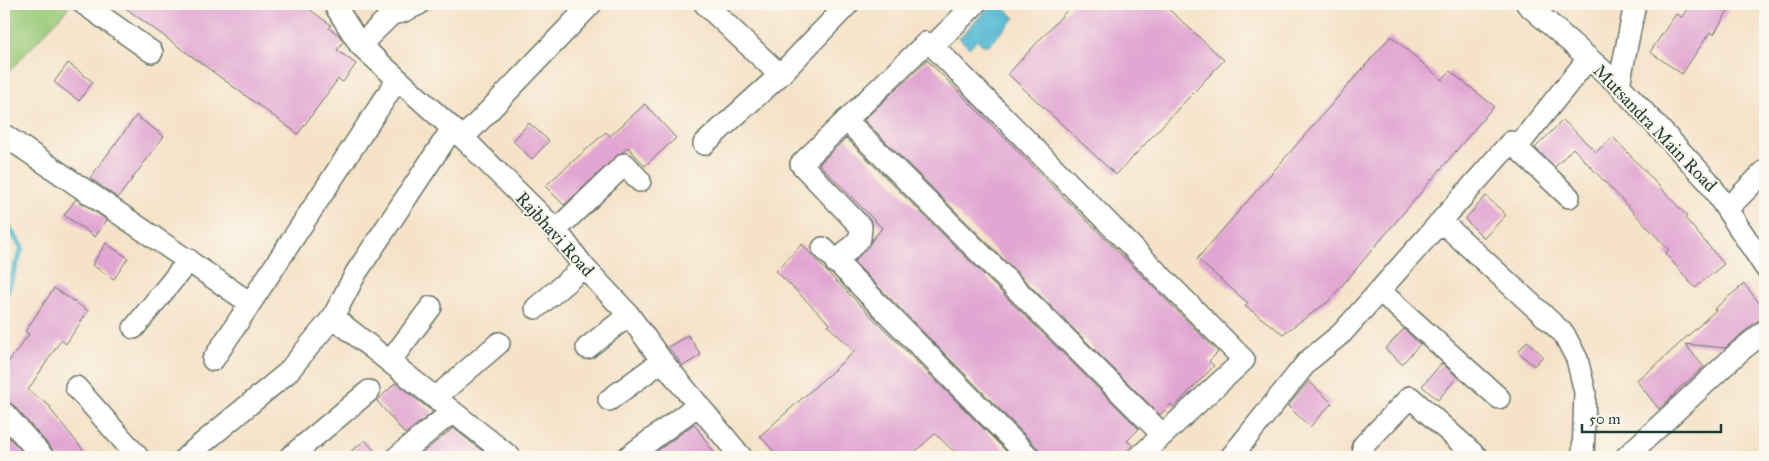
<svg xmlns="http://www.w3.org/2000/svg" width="1769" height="461" viewBox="0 0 1769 461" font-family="'IM FELL Great Primer',serif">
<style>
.green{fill:#9aca79;stroke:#5c8456}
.water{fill:#54b9d2;stroke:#3a7b83}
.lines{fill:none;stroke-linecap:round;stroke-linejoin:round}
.stream{stroke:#54b9d2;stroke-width:5.5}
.building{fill:#e1a6d2}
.minor-casing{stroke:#6a7768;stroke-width:24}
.minor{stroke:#fff;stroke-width:21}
.labels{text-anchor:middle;stroke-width:4;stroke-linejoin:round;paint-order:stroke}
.street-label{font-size:18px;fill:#1f3d34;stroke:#fbf7ec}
</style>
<rect width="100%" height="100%" fill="#fbf7ec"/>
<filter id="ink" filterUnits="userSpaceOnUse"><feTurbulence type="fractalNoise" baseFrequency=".02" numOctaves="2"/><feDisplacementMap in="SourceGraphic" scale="10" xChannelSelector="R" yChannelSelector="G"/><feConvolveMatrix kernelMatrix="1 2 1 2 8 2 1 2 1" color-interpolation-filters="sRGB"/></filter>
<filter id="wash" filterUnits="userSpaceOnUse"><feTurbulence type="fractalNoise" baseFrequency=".0096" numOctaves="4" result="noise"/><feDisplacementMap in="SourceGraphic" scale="20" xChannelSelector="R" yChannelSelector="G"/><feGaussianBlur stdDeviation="1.12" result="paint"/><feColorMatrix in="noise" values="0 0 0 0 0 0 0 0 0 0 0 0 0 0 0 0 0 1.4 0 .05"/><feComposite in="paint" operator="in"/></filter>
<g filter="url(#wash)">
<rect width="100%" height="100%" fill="#f5e2c8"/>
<path class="green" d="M4 4H72L4 77Z"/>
<path class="water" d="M992 4H1000L1015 18 989 45H983L977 40 969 48 959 38Z"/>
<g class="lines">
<path class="stream" d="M4 219 22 248 4 301"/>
</g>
<g id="blocks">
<path class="building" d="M120 4H302L331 25 329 28 339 35 343 42 337 50 356 64 343 82 338 79 298 134Z
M1073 4H1163L1224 60 1116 175 1008 74Z
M1690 4H1732L1714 34 1710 32 1682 74 1650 52 1676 14 1682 17Z
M1391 36 1442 80 1450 71 1494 106 1329 301 1283 334 1245 306 1248 303 1197 259Z
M927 60 1218 352 1209 361 1214 366 1174 407 1171 404 1160 415 864 120Z
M68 63 93 82 79 101 54 82Z
M645 104 676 138 645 166 628 147 564 205 545 186 606 132 610 136Z
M136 116 164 136 118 198 90 178Z
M1563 120 1596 152 1613 137 1687 216 1685 218 1724 264 1695 288 1665 253 1669 250 1573 148 1555 167 1535 148Z
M529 123 549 141 532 159 513 141Z
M846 138 1139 429 1127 441 1132 445 1120 457H1041L1038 448 854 262 882 228 819 164Z
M1486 196 1506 215 1484 238 1465 219Z
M76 199 107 220 95 237 64 215Z
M106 243 128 258 114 279 92 265Z
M802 244 827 272 1012 457H960L935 434 909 457H779L760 436 855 351 828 326 830 324 776 271Z
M1744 284 1765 310V319L1757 321 1725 348 1685 344 1704 367 1674 393 1675 394 1659 409 1636 380 1653 368 1716 310 1714 309Z
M54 288 88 311 66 344 61 340 28 390 51 407 50 409 89 457H55L52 449 13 405 4 401V368L29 334 25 332Z
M1404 329 1420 344 1402 364 1385 349Z
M688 335 701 355 683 366 668 347Z
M1527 341 1543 356 1534 366 1518 352Z
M1442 363 1457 377 1438 400 1422 386Z
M1309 381 1332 403 1310 427 1288 406Z
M395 383 433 412 405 434 377 401Z
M694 424 717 457H649Z
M453 428 490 457H424L421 454Z
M4 432 27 457H4Z
M365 440 380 457H344Z"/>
</g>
</g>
<g filter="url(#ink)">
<use href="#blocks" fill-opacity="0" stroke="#6a7768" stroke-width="1"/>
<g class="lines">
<g class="minor-casing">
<path id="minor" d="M84 4 152 52
M334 4 360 45 463 138 556 230 584 267 629 315 662 361 741 457
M705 4 780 75
M1527 4 1619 85 1708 181 1765 267
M360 45 392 14 402 12 419 4
M933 46 975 4
M1619 85 1635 4
M846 120 1163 435
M4 135 250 303
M463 138 591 4
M704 144 780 75 848 4
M1517 147 1588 59
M1728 208 1765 171
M1442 222 1564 334 1577 359 1585 392 1583 457
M556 230 625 164 640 181
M823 248 1029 457
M836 263 860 238 861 227 801 164 926 43 933 46 1244 360 1139 457
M1380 291 1499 398
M536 308 584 267
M333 317 510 457
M134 328 189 260
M587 348 629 315
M213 360 397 80
M390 361 431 307
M76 387 138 457
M435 398 499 343
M609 400 662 361
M4 413 43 457
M1363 446 1410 397 1477 457
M186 457 287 373 333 317 356 273 452 129
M290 457 369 391
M397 457 452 412
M628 457 698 405
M1231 457 1308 361 1342 333 1511 142 1569 197
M1626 457 1739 352 1765 331"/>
</g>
<use href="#minor" class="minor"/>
</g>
</g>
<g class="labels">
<g class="street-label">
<text transform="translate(1655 128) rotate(46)" y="6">Mutsandra Main Road</text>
<text transform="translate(555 234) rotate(48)" y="6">Rajbhavi Road</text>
</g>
</g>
<rect width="1769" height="461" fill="none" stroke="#fbf7ec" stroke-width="20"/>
<path d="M1582 424v8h139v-8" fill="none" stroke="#1f3d34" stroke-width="2.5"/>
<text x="1589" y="424" font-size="15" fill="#1f3d34" stroke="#fbf7ec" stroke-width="4" paint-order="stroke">50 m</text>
</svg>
